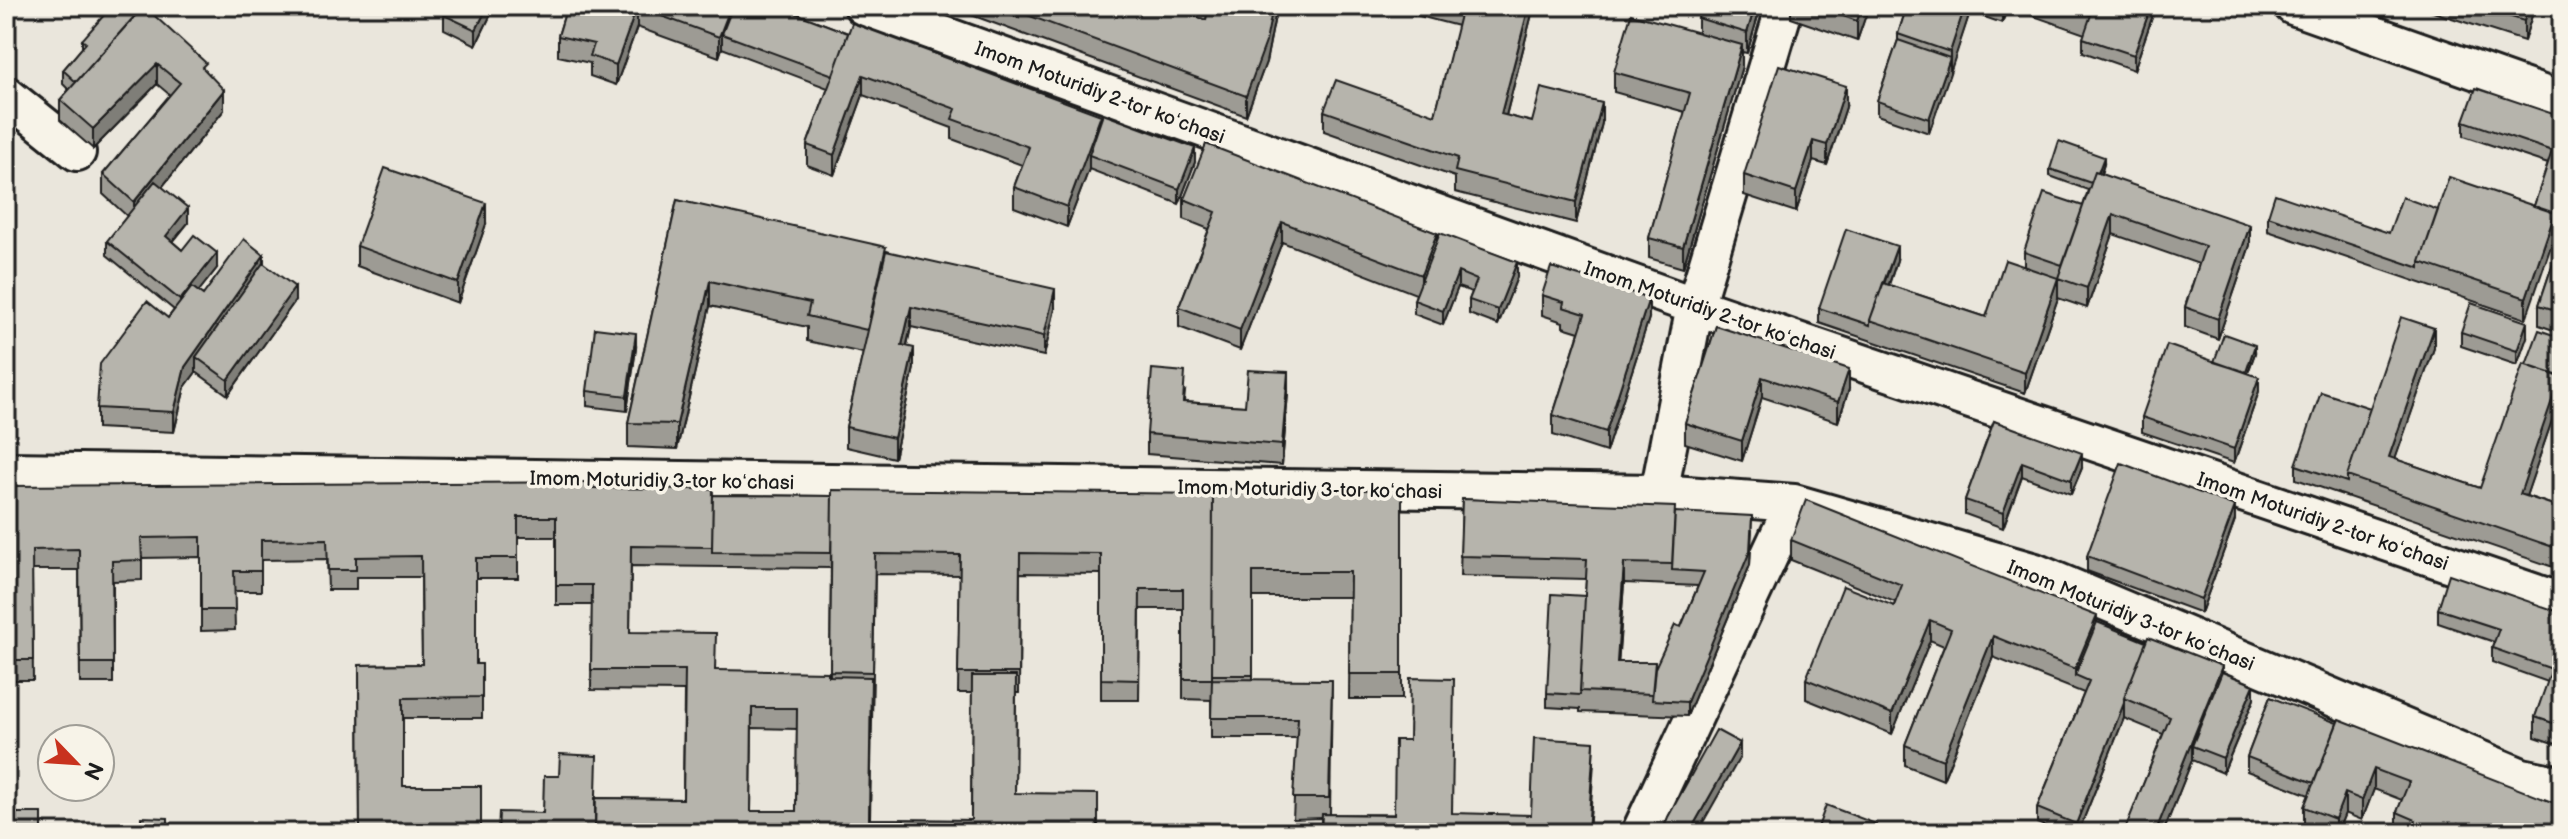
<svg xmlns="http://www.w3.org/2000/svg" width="2568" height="839" viewBox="0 0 2568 839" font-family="'Balsamiq Sans',sans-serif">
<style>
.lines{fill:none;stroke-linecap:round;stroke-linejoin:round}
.street-casing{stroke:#1c1c1c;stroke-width:42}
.street{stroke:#f7f3e8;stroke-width:36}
.wall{fill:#9d9b94;stroke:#1c1c1c;stroke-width:2;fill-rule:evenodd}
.shaded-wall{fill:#7f7e78;stroke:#1c1c1c;stroke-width:2}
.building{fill:#b6b4ac;stroke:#1c1c1c;stroke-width:2;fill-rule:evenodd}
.labels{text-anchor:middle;stroke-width:7;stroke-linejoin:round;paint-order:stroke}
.street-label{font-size:20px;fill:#1c1c1c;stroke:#f7f3e8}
</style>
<rect width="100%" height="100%" fill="#eae6dc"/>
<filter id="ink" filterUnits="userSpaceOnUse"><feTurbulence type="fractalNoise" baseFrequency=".0125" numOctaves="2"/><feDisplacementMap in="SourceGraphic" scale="16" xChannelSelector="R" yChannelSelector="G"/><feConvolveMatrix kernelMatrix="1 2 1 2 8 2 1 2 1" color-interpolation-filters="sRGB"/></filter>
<g filter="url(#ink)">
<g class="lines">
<g class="street-casing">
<path id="street" d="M863 6 1695 306 2562 602
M2293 6 2562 101
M6 95 77 152
M6 471 1659 493 1794 503 2035 572 2522 777 2562 785
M1659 493 1695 306 1785 6
M1640 833 1794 503"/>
</g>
<use href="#street" class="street"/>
</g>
<path class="wall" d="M495 6 476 45 444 29V15Z
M567 6H777L848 33 1101 120 1195 162 1179 204 1089 169 1067 227 1014 207V187L1022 165 952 139V128L863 95 834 175 807 165V145L828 88 722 48 719 57 637 27 616 85 590 76V63L558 56V36Z
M947 6H1182L1180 10 1206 20 1209 6H1277L1266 62 1246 116Z
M1380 6H1534L1506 116 1532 122 1602 123 1576 223 1455 192V177L1324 131V111L1435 115 1458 26Z
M1701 6H1761L1747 53 1742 52V66L1683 268 1649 258V238L1685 112 1614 92V72L1698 33V18Z
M1791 6H1869L1857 41 1791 18Z
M1907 6H2156L2134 70 2083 52V38L2085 34 2008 7 2002 23 1970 12 1929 133 1877 115V101L1898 40V34Z
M2414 6H2535L2524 41Z
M82 40 206 71 224 110 162 187 188 223 173 242 182 250 217 268 198 292 203 295 264 264 295 301 228 395 196 372 185 387 174 432 97 428V408L174 310 107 255V241L127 216 103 194V174L170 95 157 84 93 149 60 120V100L69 90 63 84V70L82 48Z
M1846 107 1827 165 1813 161 1796 212 1744 195V175Z
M2562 117 2526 319 2268 231V216L2389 233 2438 210 2534 206 2548 164 2464 136V121Z
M2104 164 2101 174 2250 245 2218 339 2185 327V307L2199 264 2113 234 2087 308 2058 298 2025 393 1819 323V308L1897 260 1889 285 1986 317 2024 266V252L2083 206 2088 190 2050 176V169Z
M1184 199 1437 240 1517 277 1498 325 1469 314V300L1472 292 1458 287 1443 325 1414 314V300L1416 294 1282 242 1240 350 1179 327V307L1209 229 1184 219Z
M677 200 886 251 1055 309 1044 356 911 327 907 346 914 368 894 458 846 447V427L863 353 807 341V327L710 306 677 449 628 447V423Z
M486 224 458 303 357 266V246Z
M2562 236V333L2539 325V305Z
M1542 295 1649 318 1606 452 1553 435V415L1579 332 1563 327V322L1542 315Z
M1716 326 1849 389 1838 422 1762 397 1742 461 1685 443V423Z
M2461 332 2527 337 2517 365 2461 346Z
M636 348 627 411 587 406V391Z
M2434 348 2395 459 2480 488 2560 379V397L2526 496 2562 508V570L2296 479V465L2370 408Z
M2255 353 2248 373 2259 391 2234 463 2142 432V417L2214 362Z
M1185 392 1184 402 1245 406 1288 393 1282 465 1147 454V434Z
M1994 421 2082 468 2071 494 2022 476 2003 528 1965 514V500Z
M6 486 593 488 713 495 832 496 1213 494 1402 490V699H1349L1350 597H1253V680H1332L1330 814 1531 815 1594 762 1589 833H1321V818L1293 819 1297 738H1211V700L1183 699V609H1140L1139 700H1101V574L1020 573 1019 693H1016L1015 793 1098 833 543 813 597 798 683 799 684 691 591 690 592 605H556V537H518V578H476V664L482 697V718H403L360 833 359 665 422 664 421 577H356V590H328L327 559 261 560V591H234L235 630 201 631V557L142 558V580L113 581V683H80L79 570H32L33 680H6ZM831 551 830 677 716 670 630 632 631 566 831 568ZM875 574 960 575 958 693H972L971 820 870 819ZM752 728 797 729 796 811H751Z
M1462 499 1675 512 1752 530 1750 565 1687 716 1580 712V709L1547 707V693L1585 596 1586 579 1460 576ZM1624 583 1698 586 1681 627 1655 668 1618 662Z
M2235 520 2201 613 2087 571V556Z
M1791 540 2097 622 2222 672 2254 699 2223 773 2192 760 2163 833H2124L2163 734 2124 718 2078 833H2063L2037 823V808L2084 693 1993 657 1943 780 1905 765V745L1944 646 1930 640 1892 734 1806 699V679L1894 606 1895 602 1791 560Z
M2438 609 2562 613V746L2535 737V717L2548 682 2492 662V648L2494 642 2438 623Z
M2270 697 2562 833H2399L2397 832V812L2402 800 2374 789 2362 820 2345 813 2337 833H2319L2304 827V807L2309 795 2247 771V757Z"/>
<path class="shaded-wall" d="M488 6H495L476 45V30Z
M731 6H738L722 34V48L719 57V37Z
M1273 6H1277L1266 62 1246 116V96Z
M1529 6H1534L1501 135V114Z
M1755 6H1761L1747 53V33Z
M1862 6H1869L1857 41V21Z
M1965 6H1970V12L1950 73V52Z
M2002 6H2008L2002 23Z
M2151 6H2156L2134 70V55Z
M2529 6H2535L2524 41V21Z
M637 7V27L616 85V65Z
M1742 45V66L1683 268V247Z
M1950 58V73L1929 133V119Z
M157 64V84L93 149V129Z
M863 75V95L834 175V155Z
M1846 86V107L1827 165V145Z
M224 90V110L134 222V202Z
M1602 103V123L1576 223V202Z
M1101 115V135L1089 155V169L1067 227V207Z
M1813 141V161L1796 212V192Z
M1195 148V162L1179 204V189Z
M2104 157V164L2095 192V184Z
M2562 199V214L2526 319V298L2555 213Z
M486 203V224L458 303V283Z
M188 208V223L166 250V236Z
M2113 214V234L2087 308V288Z
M1282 222V242L1240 350V330Z
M2250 225V245L2218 339V319Z
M1437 233V253L1421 295V275Z
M1897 246V260L1876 322 1872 320Z
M217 253V268L180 315V300Z
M264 255V275L196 357V372L185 387 174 432V412L185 367Z
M1517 262V277L1498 325V310Z
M1458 272V287L1443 325V311Z
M2058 278V298L2025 393V373Z
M710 281V306L677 449V424Z
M295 287V301L228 395V380Z
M1055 289V309L1044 356V336Z
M1649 298V318L1606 452V432Z
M911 307V327L902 365V345Z
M2527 322V337L2517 365V351Z
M2434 328V348L2389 477V457Z
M636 333V348L627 411V396Z
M2255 345V353L2243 386V379Z
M914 348V368L894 458V438Z
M2562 366 2560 397 2520 514V494Z
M1849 369V389L1838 422V402Z
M1288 372V393L1282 465V445Z
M1762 377V397L1742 461V441Z
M2259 377V391L2234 463V449Z
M2082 453V468L2071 494V480Z
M2022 462V476L2003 528V513Z
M2235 506V520L2201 613V599Z
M1752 516 1750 565 1687 716V702Z
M1624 563V583L1617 682V662Z
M2097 616V636L2075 675V669Z
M1930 620V640L1892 734V714Z
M1993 636V657L1943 780V760Z
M2222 666V686L2192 746V760L2163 833H2155Z
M2254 685V699L2223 773V758Z
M2124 703V718L2078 833H2076V824Z
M1594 742 1589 833H1588Z
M1740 743V757L1697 833 1693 826Z
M2374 769V789L2362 820V800Z
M2345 793V813L2337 833H2335V819Z"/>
<path class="building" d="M112 6H138L141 9 76 82 63 70 86 43 82 40Z
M144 6 206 63 202 67 224 90 134 202 103 174 180 83 157 64 93 129 60 100Z
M449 6H488L476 30 444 15Z
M567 6H731L719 37 637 7 616 65 590 56 594 44 558 36Z
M733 6H777L848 33 833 75 722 34Z
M986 6H1021L1019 12V18Z
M1021 6H1174L1173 8 1206 20 1209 6H1273L1266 42 1246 96 1019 12Z
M1457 6H1529L1501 114 1532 122 1541 88 1602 103 1576 202 1455 171 1458 158 1324 111 1336 80 1435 115 1462 7Z
M1701 6H1755L1747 33 1698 18Z
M1815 6H1862L1857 21Z
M1907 6H1965L1950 52 1898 34Z
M2062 6H2092L2089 15Z
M2094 6H2151L2134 55 2083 38Z
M2477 6H2529L2524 21Z
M1631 14 1742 45 1683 247 1649 238 1690 93 1614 72Z
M852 23 1101 115 1067 207 1014 187 1029 147 952 119 956 109 863 75 834 155 807 145Z
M1898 40 1950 58 1929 119 1877 101Z
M1779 65 1846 86 1827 145 1813 141 1796 192 1744 175Z
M2476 88 2562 117V199L2555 219V213L2534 206 2552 151 2464 121Z
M1103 114 1195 148 1179 189 1089 155Z
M2059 141 2104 157 2098 173 2095 172 2091 183 2050 169Z
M1206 144 1437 233 1421 275 1282 222 1240 330 1179 307 1216 212 1184 199Z
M385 168 486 203 458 283 357 246Z
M2095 172 2250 225 2218 319 2185 307 2205 246 2113 214 2087 288 2058 278Z
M2449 177 2555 213 2526 298 2420 262Z
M155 181 188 208 166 236 182 250 194 235 217 253 180 300 107 241Z
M2044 193 2083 206 2062 265 2024 252Z
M2275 194 2389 233 2402 197 2438 210 2420 262V268L2268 216Z
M677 200 886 247 867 330 807 316 810 303 710 281 677 424 628 423Z
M1846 229 1897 246 1870 320V325L1819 308Z
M1440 233 1517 262 1498 310 1469 300 1477 280 1458 272 1443 311 1414 300Z
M2562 236V312L2539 305Z
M244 239 264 255 185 367 174 412 97 408 100 364 147 301 168 318 192 287 203 295Z
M886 251 1055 289 1044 336 911 307 902 345 914 348 894 438 846 427Z
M2005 260 2058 278 2025 373 1870 320 1883 283 1986 317Z
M263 263 295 287 228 380 196 357Z
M1551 267 1649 298 1606 432 1553 415 1585 314 1563 307 1564 302 1542 295Z
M2471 303 2527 322 2517 351 2461 332Z
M2401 317 2434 328 2389 457 2480 488 2523 364 2560 377 2520 494 2562 508V550L2347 476Z
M1716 326 1849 369 1838 402 1762 377 1742 441 1685 423Z
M595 328 636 333 627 396 587 391Z
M2539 330 2562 338V366L2559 376 2526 365Z
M2224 334 2255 345 2246 372 2214 362Z
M2167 345 2259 377 2234 449 2142 417Z
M1152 369 1185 372 1183 402 1245 406 1248 370 1288 372 1282 445 1147 434Z
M2321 392 2370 408 2347 476V482L2296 465Z
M1994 421 2082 453 2071 480 2022 462 2003 513 1965 500Z
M2121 463 2235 506 2201 599 2087 556Z
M594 482 593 488 713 489 712 547 631 546 630 632 716 633 715 670 828 672V676L871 677 869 819 971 820 972 676H1016L1015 793 1098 794V833H595V798L683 799 685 670H591L592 585H556V517H518V558H476V664H482V697L403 698V786H481V833H360L359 665 422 664 421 556 356 557V570H328L327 539 261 540V571H234L235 610H201V537L141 538 142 560 112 561 113 663H80L79 549 32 550 33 660H6V486ZM752 708H797L796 811H751Z
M1213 489 1402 490V674H1349L1350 572H1253V675H1212Z
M832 490 1213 494 1212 679H1183V589H1140L1139 680 1101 679V554L1020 553 1019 673H958L960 555 875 554 873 672 830 671Z
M713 495 832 496 831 553 712 552Z
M1462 499 1675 507 1672 564 1624 563 1617 662H1655L1652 694 1580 691 1587 559 1460 556Z
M1806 500 2097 616 2075 669 1993 636 1943 760 1905 745 1951 629 1930 620 1892 714 1806 679 1843 586 1894 606 1902 585 1791 540Z
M1675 512 1752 516 1750 551 1687 702 1652 700 1655 668 1675 625 1681 627 1704 572 1672 570Z
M2449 574 2562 613V640L2552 669 2492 648 2499 629 2438 609Z
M1552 594 1585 596 1580 695 1547 693Z
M2097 622 2146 642 2124 698V703L2076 824 2037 808 2089 681 2075 675Z
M2148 637 2222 666 2155 833H2125L2124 832 2170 717 2124 698Z
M2562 640V726L2535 717Z
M2222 672 2254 685 2223 758 2192 746Z
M1410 678 1454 679 1452 813 1531 815 1534 738 1594 742 1588 833H1321L1322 814 1394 815 1395 740H1409Z
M1212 679 1332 680 1329 798H1293L1298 718H1211Z
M2270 697 2337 723 2314 783 2247 757Z
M2339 719 2562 806V833H2485L2458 823 2454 833H2411L2416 820 2397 812 2409 782 2374 769 2362 800 2345 793 2335 819 2304 807Z
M1716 730 1740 743 1693 826 1712 833H1662L1668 817Z
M560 754 597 756 595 833H498L499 812 543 813 544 776H559Z
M1826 805 1876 824 1873 833H1816Z
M6 813H42V833H6Z
M141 817 168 818V833H141Z
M1254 829 1295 830V833H1253Z"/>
</g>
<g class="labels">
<g class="street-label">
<text transform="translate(1100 92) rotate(20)" y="7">Imom Moturidiy 2-tor koʻchasi</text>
<text transform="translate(1710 310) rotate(19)" y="7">Imom Moturidiy 2-tor koʻchasi</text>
<text transform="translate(662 480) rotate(1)" y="7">Imom Moturidiy 3-tor koʻchasi</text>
<text transform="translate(1310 489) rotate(1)" y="7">Imom Moturidiy 3-tor koʻchasi</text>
<text transform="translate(2323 521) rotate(19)" y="7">Imom Moturidiy 2-tor koʻchasi</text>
<text transform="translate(2131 615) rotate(22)" y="7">Imom Moturidiy 3-tor koʻchasi</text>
</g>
</g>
<rect width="2568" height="839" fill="none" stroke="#f7f3e8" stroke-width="32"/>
<rect x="16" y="16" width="2536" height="807" fill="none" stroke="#1c1c1c" stroke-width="3" filter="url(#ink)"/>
<g transform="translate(76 763) rotate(115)"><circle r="38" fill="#f7f3e8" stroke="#9f9d96" stroke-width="2"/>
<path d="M0-6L14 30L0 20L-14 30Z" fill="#c8321e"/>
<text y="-12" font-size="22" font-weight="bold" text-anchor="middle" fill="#1c1c1c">N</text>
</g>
</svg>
